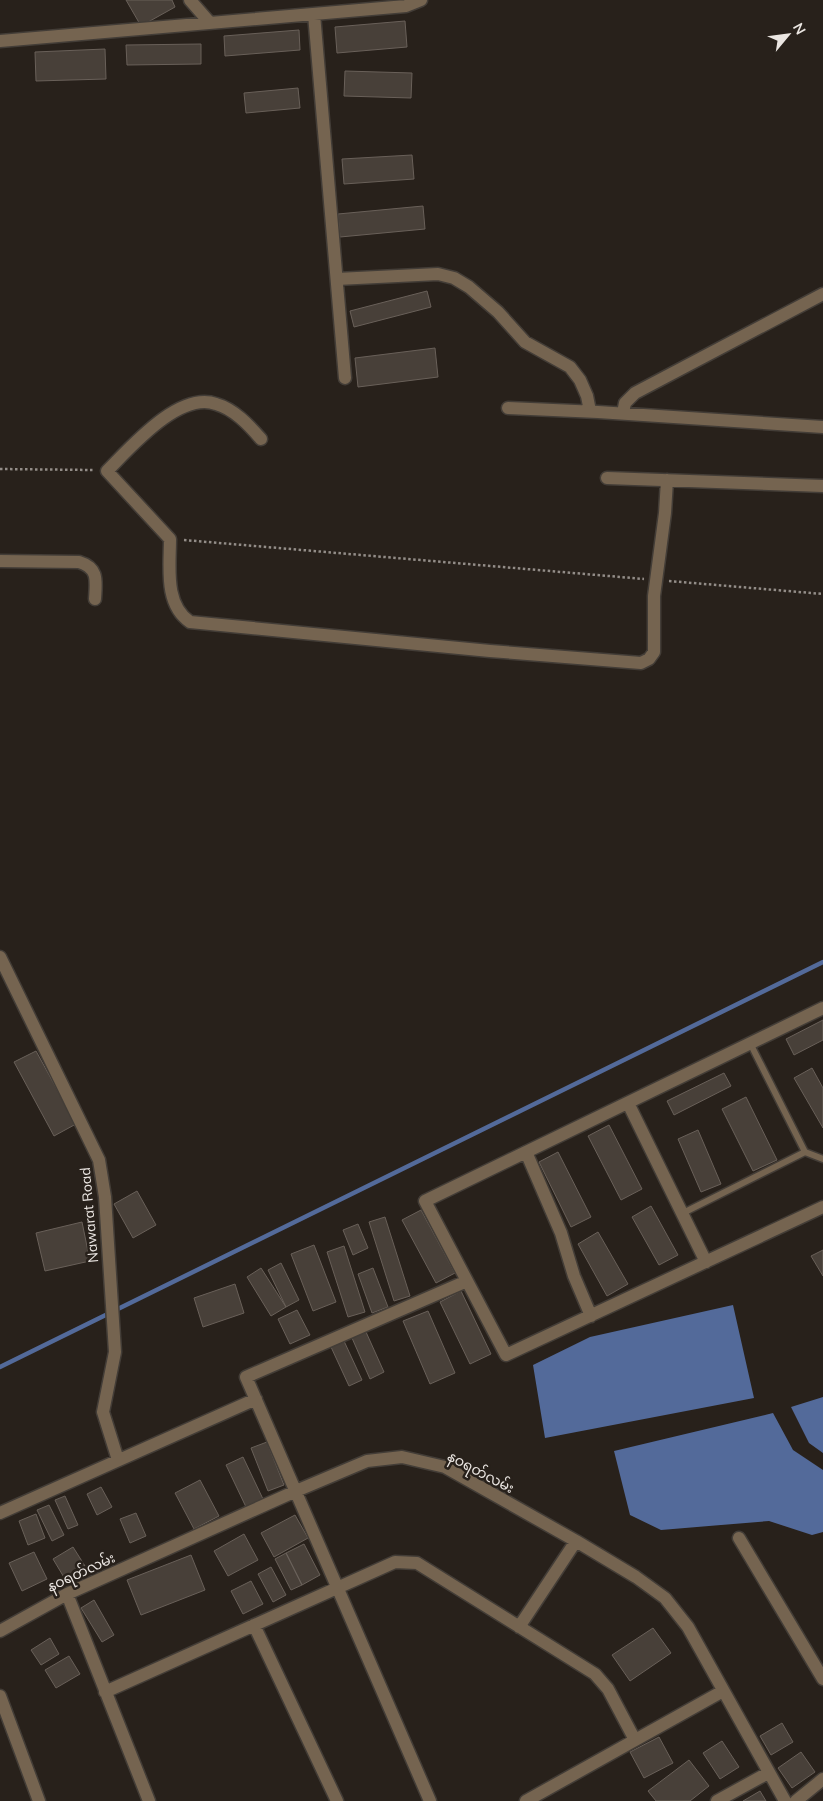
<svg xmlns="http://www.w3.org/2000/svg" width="823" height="1801" viewBox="0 0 823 1801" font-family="Mulish,'Noto Sans Myanmar',sans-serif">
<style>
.water{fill:#536a9a}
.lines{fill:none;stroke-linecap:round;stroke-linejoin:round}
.stream{stroke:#536a9a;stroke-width:4.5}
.building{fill:#484039;stroke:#696059}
.lane-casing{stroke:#433d37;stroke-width:9}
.street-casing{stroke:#433d37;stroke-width:15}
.path{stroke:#938d88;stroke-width:2.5;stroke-dasharray:2.5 2.5;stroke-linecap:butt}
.lane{stroke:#756450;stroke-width:6}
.street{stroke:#756450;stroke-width:12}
.labels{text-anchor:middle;stroke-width:5;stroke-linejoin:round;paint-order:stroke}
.street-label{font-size:14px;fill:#ebe6e2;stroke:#28211b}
</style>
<rect width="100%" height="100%" fill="#28211b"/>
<path class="water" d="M733 1305 754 1398 545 1438 533 1365 590 1337Z
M823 1397V1453L809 1443 791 1407Z
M773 1413 793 1450 823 1470V1532L812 1535 769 1521 661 1530 630 1515 614 1451Z"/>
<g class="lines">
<path class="stream" d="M0 1367 823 962"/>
</g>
<path class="building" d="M126 0H172L175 7 141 26Z
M405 21 407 47 337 53 335 27Z
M299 30 300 50 225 56 224 36Z
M201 44V64L127 65 126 45Z
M105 49 106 79 36 81 35 52Z
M345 71 412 73 411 98 344 96Z
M298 88 300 108 246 113 244 93Z
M412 155 414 179 344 184 342 159Z
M423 206 425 229 340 237 338 214Z
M427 291 431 307 354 327 350 311Z
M435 348 438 377 358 387 355 358Z
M823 1020V1040L794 1055 786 1039Z
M36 1051 76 1124 54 1136 14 1062Z
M812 1068 823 1088V1128L794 1078Z
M724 1073 731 1086 674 1115 667 1101Z
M746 1097 777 1160 753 1171 722 1109Z
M609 1125 642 1189 621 1200 588 1136Z
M698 1130 721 1184 701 1192 678 1139Z
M558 1152 591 1217 571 1227 539 1162Z
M137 1191 156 1225 133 1238 114 1204Z
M651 1206 678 1255 659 1265 632 1217Z
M421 1210 455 1273 436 1283 402 1220Z
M385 1217 410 1296 394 1301 369 1222Z
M82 1222 90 1261 45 1271 36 1233Z
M358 1224 368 1248 353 1255 343 1230Z
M598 1232 628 1284 607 1296 578 1244Z
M314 1245 336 1302 313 1311 291 1254Z
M344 1246 365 1312 348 1317 327 1252Z
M823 1250V1276L811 1256Z
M281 1263 299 1300 286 1307 268 1270Z
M261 1268 286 1307 271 1316 247 1277Z
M373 1268 388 1307 372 1313 358 1274Z
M235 1284 244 1313 203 1327 194 1298Z
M461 1291 491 1354 470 1364 440 1302Z
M297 1310 310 1335 290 1344 278 1319Z
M428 1311 455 1373 430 1384 403 1321Z
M366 1332 384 1372 370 1379 352 1338Z
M344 1341 362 1380 349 1386 331 1347Z
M267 1442 284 1485 268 1491 251 1448Z
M243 1457 263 1499 246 1507 226 1465Z
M200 1480 219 1516 194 1529 175 1493Z
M101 1487 112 1507 97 1515 87 1494Z
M65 1496 78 1525 68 1529 55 1500Z
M49 1505 64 1535 52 1541 37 1510Z
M136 1513 146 1536 130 1543 120 1519Z
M36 1514 45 1538 28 1545 19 1521Z
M295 1515 308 1538 274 1557 261 1533Z
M244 1534 258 1560 228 1576 214 1551Z
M304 1544 320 1575 302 1585 286 1553Z
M73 1547 85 1566 65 1579 53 1559Z
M34 1552 47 1579 22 1591 9 1563Z
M286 1553 302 1585 291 1590 275 1559Z
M191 1555 205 1590 141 1615 127 1580Z
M271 1567 286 1595 273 1602 258 1574Z
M251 1581 263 1604 243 1614 231 1591Z
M94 1600 114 1635 102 1642 81 1608Z
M653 1628 671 1653 630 1681 612 1655Z
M50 1638 59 1654 41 1665 31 1650Z
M69 1656 80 1674 56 1688 45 1670Z
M782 1723 793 1742 771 1755 760 1736Z
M659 1737 673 1763 644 1778 630 1752Z
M722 1741 739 1767 720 1779 703 1753Z
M801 1752 815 1772 792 1788 778 1768Z
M689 1760 709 1786 690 1801H656L648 1791Z
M760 1791 766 1801H743Z"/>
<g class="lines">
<g class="lane-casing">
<path id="lane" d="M750 1043 805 1152
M683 1213 805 1152 823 1159"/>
</g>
<g class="street-casing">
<path id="street" d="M190 0 210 23
M314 14 345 378
M0 41 406 6 421 0
M337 279 438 274 454 278 469 287 498 312 525 342 570 367 580 380 587 396 590 411
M508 408 598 412 823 427
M623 413 625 403 635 393 823 294
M261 439C249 425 234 409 216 404 179 391 131 447 107 471L170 539C170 567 164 604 190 622L490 651 641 663 649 659 654 652V596L665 513 667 480
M607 478 823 486
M0 561 79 562C99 568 96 581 95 599
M0 957 99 1160 105 1197 115 1352 103 1412 118 1460
M823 1008 425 1201 506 1355 823 1207
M628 1103 706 1262
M526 1152 561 1233 574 1276 591 1316
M0 1513 256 1399
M739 1538 823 1679
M67 1594 149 1801
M254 1625 337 1801
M519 1627 576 1541
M0 1631 67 1594 296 1491 367 1461 402 1457 445 1467 576 1541 636 1577 665 1598 688 1627 785 1801
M105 1692 395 1562 417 1563 595 1674 608 1689 635 1740
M0 1696 39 1801
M430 1801 246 1377 467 1281
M526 1801 723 1691
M717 1801 768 1773
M796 1801 823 1779"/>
</g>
<path class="path" d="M0 469 93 470
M184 540 644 579
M669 581 823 594"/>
<use href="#lane" class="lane"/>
<use href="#street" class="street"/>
</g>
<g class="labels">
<g class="street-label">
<text transform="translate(89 1215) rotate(-95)" y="5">Nawarat Road</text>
<text transform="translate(481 1472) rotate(28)" y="5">နဝရတ်လမ်း</text>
<text transform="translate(81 1572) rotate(-25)" y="5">နဝရတ်လမ်း</text>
</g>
</g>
<g transform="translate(788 35) rotate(61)" stroke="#28211b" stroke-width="4" paint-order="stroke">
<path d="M0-4L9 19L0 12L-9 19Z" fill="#ebe6e2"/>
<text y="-8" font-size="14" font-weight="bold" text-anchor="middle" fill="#ebe6e2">N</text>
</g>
</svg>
